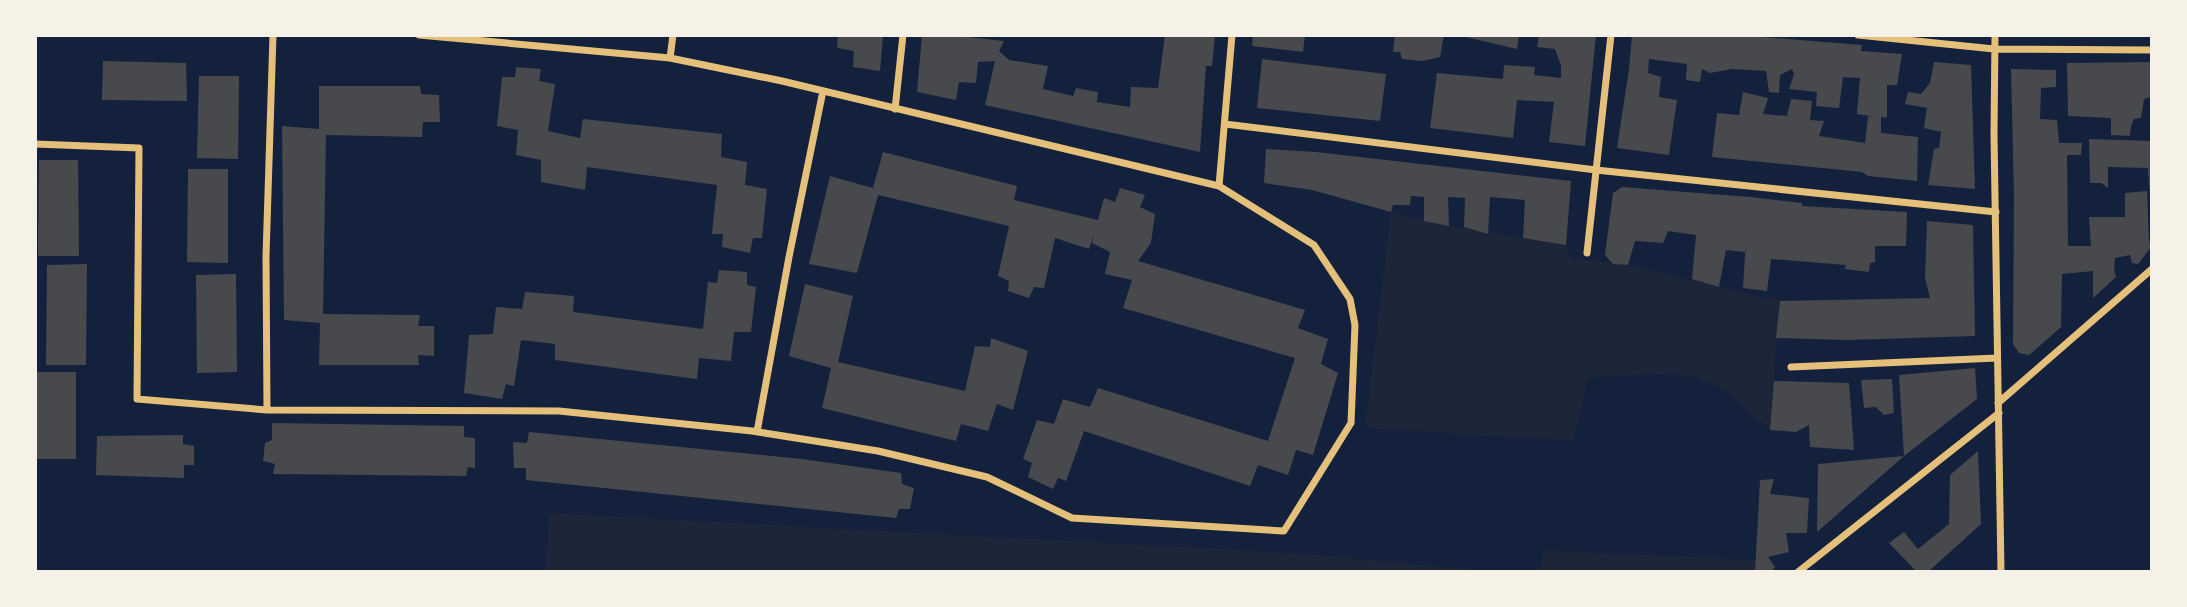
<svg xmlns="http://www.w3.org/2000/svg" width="2187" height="607" viewBox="0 0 2187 607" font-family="'Noto Sans',sans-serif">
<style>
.green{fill:#1d2539}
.building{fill:#48494c}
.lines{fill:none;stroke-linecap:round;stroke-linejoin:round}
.minor{stroke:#e5c07b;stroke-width:7}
</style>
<rect width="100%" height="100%" fill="#14213d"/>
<path class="green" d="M1391 212C1449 228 1508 235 1566 245L1571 258 1628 265 1780 301 1770 430 1749 413 1729 392 1700 378 1663 374 1588 378 1573 441 1365 428Z
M549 513 1295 553 1496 572H546Z
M1544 550 1755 560V572H1539Z"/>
<path class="building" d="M838 35H883L880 71 853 67 854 51 837 48Z
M922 35H949L1004 41 999 51 1009 60 1048 66 1043 89 1073 96 1076 88 1098 92 1097 102 1130 107 1131 87 1158 88 1165 35H1215L1212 66H1206L1200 152 985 105 995 61 978 62 976 83 959 82 956 100 917 92Z
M1253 35H1305L1303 52 1252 46Z
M1395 35H1444L1440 57 1422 61 1402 59 1400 52H1393Z
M1457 35H1519L1517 49Z
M1539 35H1596L1585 146 1549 142 1554 102 1517 100 1513 138 1430 128 1437 73 1503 79 1504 65 1535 67 1534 75 1561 78V66L1555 49 1537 47Z
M1632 35H1736L1862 45 1861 51 1902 54 1897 85H1887V118L1881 117V133L1918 137 1917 181 1868 176 1862 172 1712 157 1717 113 1739 115 1743 92 1768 98 1763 114 1787 116 1791 99 1812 101 1810 120 1824 121 1819 136 1865 143 1868 116 1878 117 1857 114 1860 78 1843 77 1839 108 1816 106 1817 92 1789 89 1794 74 1792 69 1780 75 1779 93 1769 92 1766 71 1732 69 1710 73 1702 69 1700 82 1686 80 1687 64 1649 59 1648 73 1661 77 1659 97 1677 100 1669 155 1617 148 1629 69Z
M1262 59 1386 74 1380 121 1257 108Z
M103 61 186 63 187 101 102 100Z
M1934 62 1971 65 1975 189 1928 185 1934 149 1939 148 1941 132 1924 128 1927 108 1905 104 1908 92 1921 94 1930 83Z
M2152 62V97L2144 99 2141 118 2134 119 2131 126 2130 136 2111 135V118L2068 116 2067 63Z
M516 67 541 69 539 81 555 84 548 131 580 138 583 119 722 134 721 157 747 162 745 185 767 189 762 238H753L750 253 722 247 723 234H712L717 185 587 167 585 190 541 182V160L516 155 518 130 497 126 502 77H515Z
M2011 69 2056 70V87L2041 88 2040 119 2057 120 2059 143H2082L2081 155H2067L2068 246H2091L2089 217H2125V193L2147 191 2149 241 2152 246 2138 264 2132 263 2130 255 2115 258 2114 270 2116 277 2093 298V271L2062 274 2061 327 2029 355 2019 353 2013 344 2014 197Z
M199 76H239L238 159 197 158Z
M319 86H420L421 94 439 95 440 122H423L422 137 326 135 323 314 420 315 418 326H434V356L418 355 419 365H319L320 323 284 320 282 126 319 129Z
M2089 139 2152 141V199H2150L2148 168 2108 167V188L2101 183H2090Z
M1266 149 1316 152 1571 181 1566 245 1523 238 1525 200 1490 197 1488 234 1464 227 1465 198 1448 197 1449 226 1424 221V197L1411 196 1410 205H1393L1391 212 1312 190 1264 183Z
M883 152 1017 186 1014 200 1098 220 1104 198 1115 202 1120 188 1145 195 1140 207 1155 214 1151 243 1138 261 1305 310 1298 328 1328 339 1321 364 1338 373 1313 455 1296 450 1288 475 1258 465 1250 486 1084 431 1066 481 1058 478 1053 489 1028 477 1032 463 1023 459 1037 420 1054 424 1063 399 1090 407 1098 388 1268 441 1295 358 1123 308 1132 280 1105 274 1110 252 1092 243 1094 234 1089 249 1055 238 1044 288 1034 287 1029 298 1008 291 1009 281 998 276 1009 226 878 195 857 273 809 264 830 176 873 188Z
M39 160H78L79 256H38Z
M188 169H228V263L187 262Z
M1622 187 1750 197 1802 203V206L1907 212 1906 246H1875V262L1870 263 1869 272 1845 269 1846 265 1771 259 1767 291 1743 288 1746 240 1745 252 1726 250 1719 287 1692 279 1696 235 1668 231 1663 243 1635 241 1628 265 1613 264 1605 255 1613 193Z
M1927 221 1973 225 1975 336 1848 340 1776 338 1780 301 1930 298 1925 278Z
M87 264 86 365H46L47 265Z
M719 270 747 272V285L756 287 751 332H734L731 361 699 358 697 379 555 360V344L521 340 514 386 506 384 502 399 464 393 469 335 493 334 496 307 522 309 525 292 574 296 573 312 703 329 708 282 717 283Z
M236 274 237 372 197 373 196 275Z
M805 284 853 296 838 362 965 391 975 346 990 347 991 338 1028 351 1013 410 997 404 988 431 961 424 956 441 822 408 831 368 789 356Z
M1975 368 1977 399 1904 456 1899 375Z
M36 372H76V459H35Z
M1892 379 1894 413 1884 415 1876 407 1864 408 1861 380Z
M1774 381 1849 383 1854 450 1810 447 1809 425 1796 432 1770 430Z
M272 423 464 426V437L475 438V468L468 467 466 476 273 474 275 464 263 461 265 443 272 440Z
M529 432 802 459 901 473 902 484 914 488 910 509H899L896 518 526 480V468H514L513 442 527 443Z
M183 435V444L194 446V465H184V478L96 475 97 436Z
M1978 451 1981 524 1928 572H1917L1889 543 1904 532 1918 549 1949 524 1950 475Z
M1904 456 1817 532 1818 464Z
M1774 479 1770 494 1809 498 1807 533H1786L1789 552 1768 557 1775 567 1771 572H1755L1760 480Z"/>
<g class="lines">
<path class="minor" d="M1858 35 1994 49 2152 50
M1995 35 1994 135 2001 572
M670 58 673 35
M895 109 903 35
M1225 124 1596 170 1996 212
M35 144 139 148 137 399 267 410 559 411 752 431 878 451 987 477 1072 518 1284 531 1351 423 1355 325 1350 299 1314 245 1219 186 782 81 670 58 419 35
M1219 186 1232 35
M1587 253 1611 35
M1791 367 1997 358
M1998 403 2152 269
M267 410 266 256 273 35
M757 432 789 257 823 91
M1798 572 1999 413"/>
</g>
<rect width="2187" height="607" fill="none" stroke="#f6f1e7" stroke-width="74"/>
</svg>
